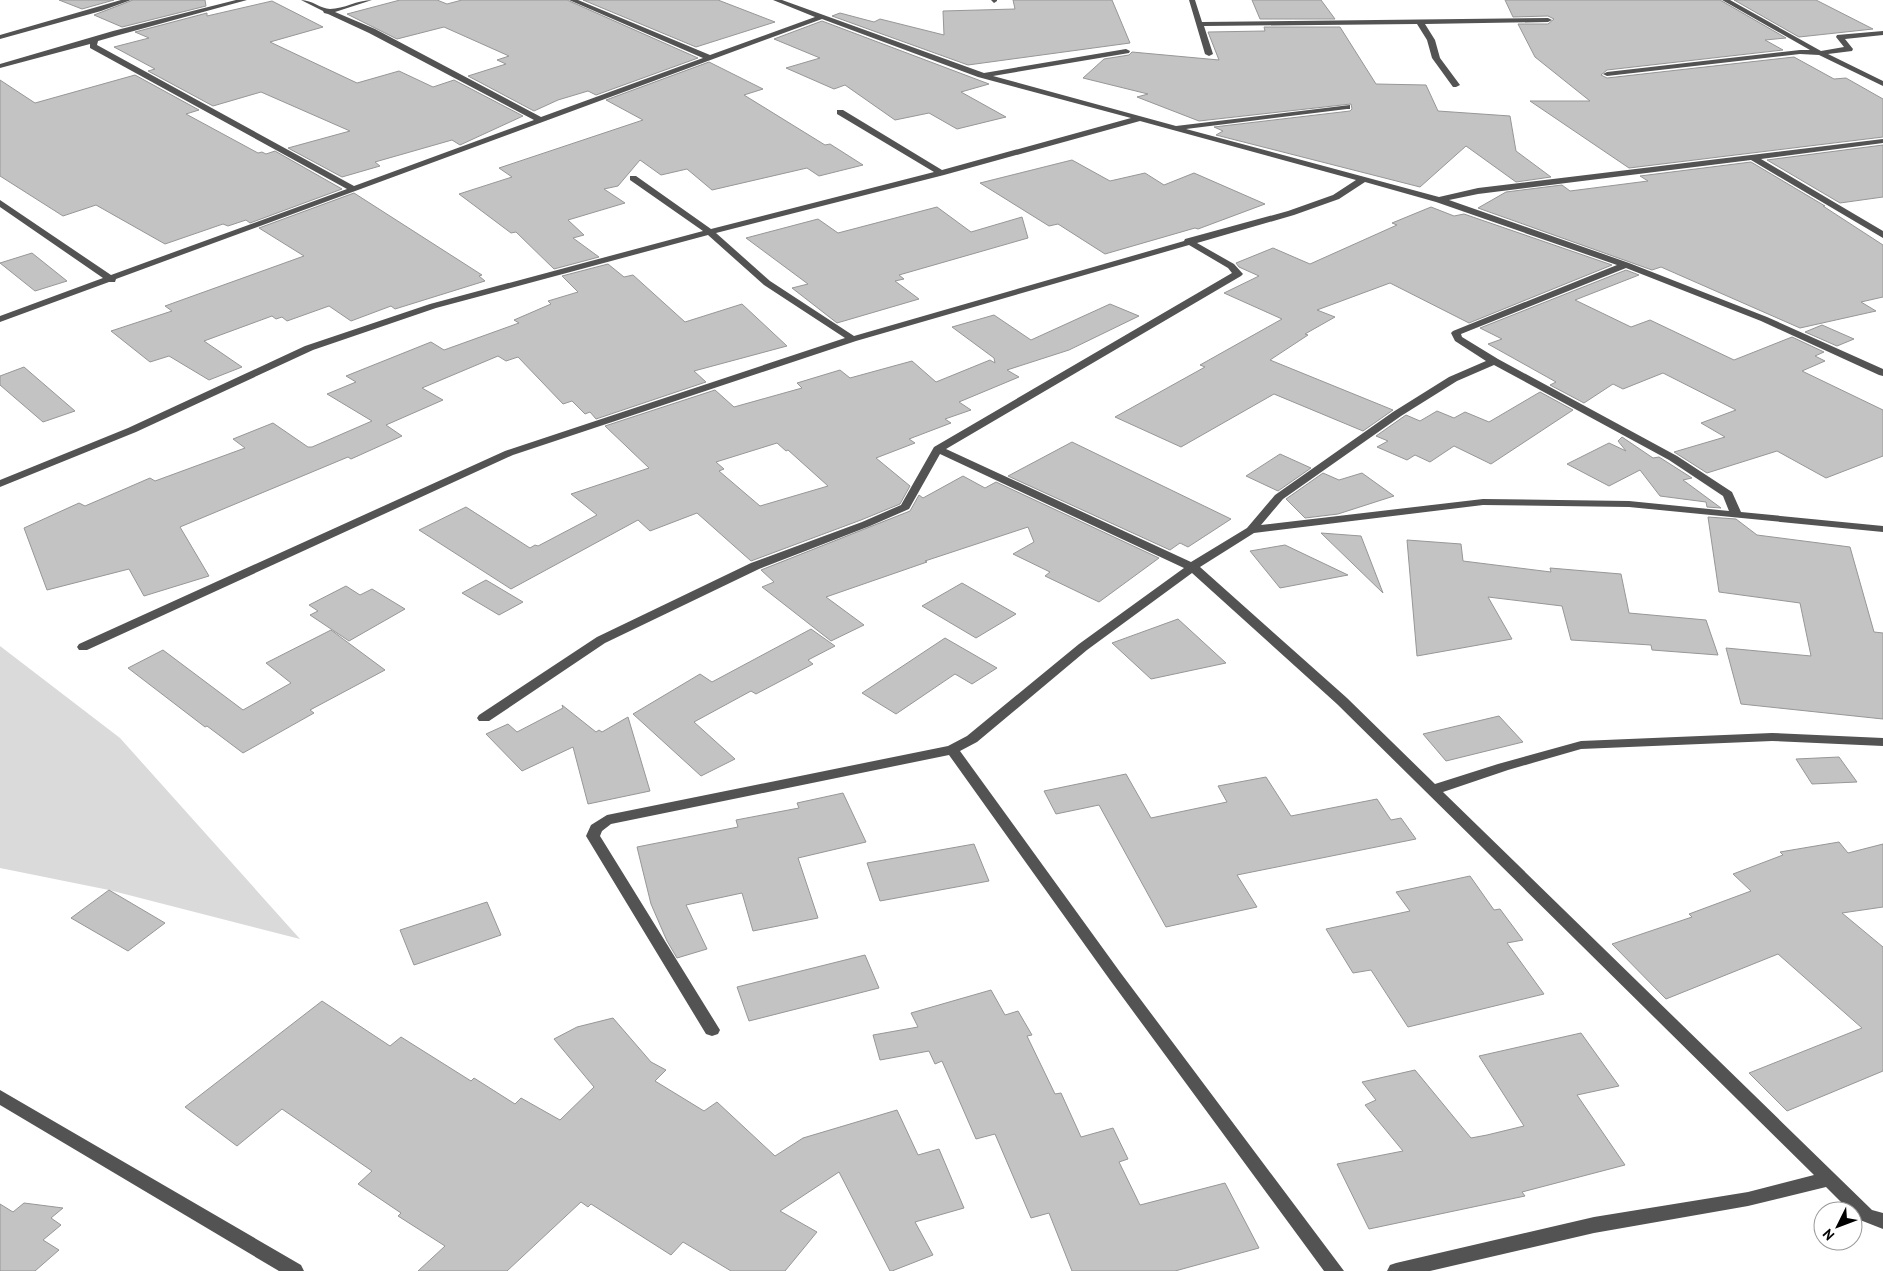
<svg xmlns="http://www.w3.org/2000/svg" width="1883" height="1271" viewBox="0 0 1883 1271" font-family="'PT Sans',sans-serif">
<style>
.green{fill:#dadada}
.building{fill:#c3c3c3;stroke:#979797;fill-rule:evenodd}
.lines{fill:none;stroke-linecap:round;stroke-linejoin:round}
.minor{fill:#535353;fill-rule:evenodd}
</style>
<rect width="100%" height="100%" fill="#fff"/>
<path class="green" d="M0 646 120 738 300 939 109 890 0 868Z"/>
<path class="building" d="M59 0H114L82 9Z
M133 0H205L206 6 122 27 94 15Z
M400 0H437L447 4 462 0H567L698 58 596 95 588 91 558 100 534 111 468 76 506 64 497 60 509 56 444 27 397 39 347 14Z
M583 0H718L775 22 696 47Z
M1013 0H1112L1130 43 968 65 832 16 840 13 874 22 880 19 944 35 943 11 1015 9Z
M1252 0H1321L1335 19H1260Z
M1505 0H1720L1786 38 1765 40 1783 50 1607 70 1601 75 1607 78 1794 57 1834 79 1846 78 1883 99V137L1629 168 1530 101H1590L1535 57 1518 24H1548L1554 19 1548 16 1513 17Z
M1734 0H1816L1873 29 1799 37Z
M272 1 323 27 270 42 357 83 399 71 433 87 454 80 523 116 460 145 452 140 375 162 380 166 342 177 288 148 350 131 261 92 213 106 148 71 155 69 114 47 149 38 135 32 207 13V16Z
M822 21 989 84 961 92 1006 117 957 129 929 113 895 120 845 85 834 89 786 68 820 58 774 39Z
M1264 27H1340L1376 84 1426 85 1438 111 1510 116 1516 151 1551 177 1516 182 1466 146 1420 187 1216 135 1223 131 1214 127 1350 111 1352 109 1351 104 1199 121 1137 97 1148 94 1083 78 1104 59 1129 55 1132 52 1219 60 1208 32 1265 31Z
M709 62 763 89 744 95 825 145 830 144 863 165 819 176 807 168 712 190 687 169 661 175 640 160 618 186 604 189 625 203 568 220 584 235 573 238 599 257 554 269 516 232 511 233 459 194 512 177 499 168 643 120 606 100Z
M135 75 199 110 186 114 258 153 262 152 266 154 275 151 342 189 250 223 246 220 228 226 223 224 165 244 96 205 63 216 0 176V80L35 103Z
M1883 145V197L1840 203 1767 160Z
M1072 160 1110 181 1145 173 1164 185 1194 173 1265 204 1198 229 1195 228 1105 254 1058 224 1049 226 980 183Z
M1751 162 1825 206H1823L1883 245V297L1861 302 1876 311 1800 328 1661 267 1652 270 1478 208 1506 192 1562 185 1570 191 1648 181 1640 176Z
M354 193 482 275 479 276 485 281 395 309 391 306 351 321 329 306 287 321 282 317 276 319 272 316 204 341 242 367 209 380 169 356 150 362 111 331 172 311 165 306 304 256 259 228Z
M937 207 971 232 1022 217 1028 238 899 275 904 279 895 281 919 299 837 323 792 288 808 284 746 238 818 219 838 233Z
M1431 207 1454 216 1464 214 1612 265 1469 323 1390 283 1317 310 1335 317 1305 334 1308 335 1270 360 1393 410 1363 431 1274 394 1181 447 1115 417 1205 367 1200 365 1282 319 1224 293 1259 276 1239 267 1236 263 1273 248 1310 264 1397 225 1392 223Z
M32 253 67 281 35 291 0 263Z
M608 264 624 277 633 275 685 322 742 304 787 346 694 371 706 382 596 419 590 412 585 414 572 401 563 404 518 357 506 361 498 356 422 388 443 400 386 425 402 436 351 459 348 457 180 527 209 576 144 596 129 569 47 590 24 528 79 503 85 506 150 478 155 481 245 448 233 439 273 423 308 447H312L372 421 327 394 356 382 346 376 431 342 444 350 519 323 514 320 551 304 548 301 578 292 562 276Z
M1626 270 1639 275 1575 300 1631 327 1650 320 1734 360 1792 337 1824 352 1815 356 1825 361 1802 371 1883 410V456L1826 478 1777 451 1707 473 1674 452 1725 437 1701 423 1736 410 1663 373 1623 389 1613 384 1584 403 1550 385 1556 382 1488 344 1502 339 1480 328Z
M1110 304 1139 316 1069 350 1007 370 1019 377 959 402 971 410 945 419 951 423 909 439 915 443 876 458 910 486 900 504 861 520 751 561 697 513 650 531 638 520 511 589 419 530 466 507 530 548 535 545 538 546 597 515 571 494 649 468 605 426 715 390 734 407 802 388 797 383 840 370 850 378 912 361 936 382 990 360 995 363 994 358 952 327 994 315 1031 340ZM777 443 786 451 788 450 828 486 760 506 719 471 724 469 716 462Z
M1822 325 1854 339 1837 346 1805 332Z
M24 367 75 411 43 422 0 385V376Z
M1540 392 1573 410 1491 464 1454 446 1430 462 1415 455 1407 460 1377 447 1388 441 1376 436 1406 415 1420 421 1437 411 1454 418 1465 412 1489 422Z
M1622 437 1653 458 1659 457 1692 478 1683 480 1721 508 1707 507 1706 502 1660 496 1640 470 1609 486 1567 464 1609 443 1626 451 1618 441Z
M1072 442 1231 519 1188 547 1180 543 1170 550 1008 476Z
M1280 454 1311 468 1278 491 1246 476Z
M1323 473 1339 480 1362 473 1394 496 1338 514 1305 518 1286 499Z
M963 476 985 488 996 482 1159 558 1099 602 1045 576 1050 572 1013 554 1034 542 1028 527 925 561 927 562 826 597 864 625 831 641 762 587 774 582 761 570 910 511 919 495 923 498Z
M1708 517 1736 519 1757 535 1850 547 1874 632 1883 633V719L1741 704 1726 648 1811 656 1800 603 1719 592Z
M1321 533 1361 536 1383 593Z
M1407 540 1461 544 1463 561 1551 572 1550 568 1621 574 1629 613 1706 620 1718 655 1652 650 1651 645 1571 640 1562 606 1488 597 1512 639 1417 656Z
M1285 545 1348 575 1280 588 1250 551Z
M486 580 523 602 499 615 462 593Z
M962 583 1016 614 976 638 922 606Z
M346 586 360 595 372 589 405 609 349 641 310 615 318 611 309 605Z
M1178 619 1226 663 1151 679 1112 643Z
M811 629 835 646 808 660 813 664 756 694 751 691 694 722 735 759 701 776 633 714 700 674 712 682Z
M331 630 385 670 310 710 314 713 243 753 207 726 205 727 128 668 163 650 243 710 291 683 266 663Z
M945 638 997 668 972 684 955 674 896 714 862 693Z
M562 705 596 732 599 730 602 732 628 717 650 791 588 804 573 747 522 771 486 734 508 724 517 732 563 708Z
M1499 716 1523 742 1446 761 1423 734Z
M1839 757 1857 782 1812 784 1796 759Z
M1126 774 1151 818 1227 802 1218 786 1266 777 1291 816 1377 799 1391 820 1401 818 1416 839 1237 875 1257 907 1166 927 1099 805 1056 814 1044 791Z
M843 793 866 842 798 858 818 918 753 931 742 893 686 905 707 949 677 958 667 941 651 904 637 847 738 827 736 820 799 808 797 803Z
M1839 842 1848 853 1883 844V907L1842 913 1883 947V1071L1787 1111 1749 1073 1862 1028 1778 954 1666 999 1612 944 1692 917 1689 914 1751 891 1733 874 1783 855 1780 852Z
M974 844 989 881 880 901 867 863Z
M1470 876 1494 910 1500 909 1523 940 1507 943 1544 994 1408 1027 1371 970 1353 973 1326 929 1410 911 1396 892Z
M109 890 165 923 128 951 71 918Z
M487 902 501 935 414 965 400 930Z
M865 955 879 988 749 1021 737 987Z
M991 990 1005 1015 1018 1011 1032 1035 1027 1036 1055 1094 1061 1093 1081 1137 1113 1128 1128 1159 1119 1162 1140 1205 1225 1183 1259 1248 1175 1271H1072L1049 1213 1031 1218 995 1134 976 1139 942 1061 935 1064 929 1051 880 1060 873 1035 918 1027 911 1013Z
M322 1001 390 1046 401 1037 471 1081 474 1078 515 1104 521 1098 560 1120 594 1087 554 1039 577 1027 613 1018 651 1062 666 1070 655 1081 704 1111 717 1102 775 1156 803 1138 897 1110 918 1155 939 1149 964 1208 915 1222 933 1255 892 1271H890L839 1172 780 1211 817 1232 785 1271H731L683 1242 671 1255 591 1204 588 1207 581 1202 507 1271H418L445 1246 398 1216 401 1213 358 1184 372 1171 282 1109 237 1146 185 1107Z
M1581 1033 1619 1086 1577 1095 1625 1165 1522 1192 1525 1196 1369 1229 1337 1164 1403 1151 1365 1105 1376 1100 1362 1082 1415 1070 1471 1138 1487 1135 1524 1126 1479 1056Z
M24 1203 63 1208 51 1218 61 1225 43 1240 59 1250 35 1271H0V1204L13 1212Z"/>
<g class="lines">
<path class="minor" d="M121 0H131L101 11 0 39V35Z
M236 0H247L119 35 98 41 97 45 354 186 534 120 369 33 328 14 324 13 323 11 301 0C312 0 321 9 330 9 344 9 357 0 372 0L335 12 375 29 541 117 703 58 569 0H578L710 55 815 17 773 0H782L984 73 1126 49 1130 51 1129 53 993 76 1176 126 1350 105V109H1347L1186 129 1439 197 1478 188 1883 139V143L1761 159 1883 231V238L1751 160 1478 194 1449 200 1629 263 1767 317 1883 369V376L1879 375 1761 321 1626 268 1461 334 1462 337 1498 359 1677 456 1732 492 1741 512 1883 526V532L1629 507 1483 505 1254 533 1200 567 1347 698 1435 784 1498 764 1581 741 1772 733 1883 738V746L1772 741 1581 749 1508 770 1443 792 1872 1210 1883 1213V1229L1860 1220 1853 1214V1211H1850L1826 1187 1748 1206 1594 1233 1430 1271H1387L1390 1265 1396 1263 1594 1217 1748 1192 1814 1175 1337 704 1192 573 1087 650 977 742 960 751 1120 972 1344 1271H1324L1110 980 949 755 611 824 602 831 600 836 720 1030 718 1034 712 1036 706 1034 586 836 591 825 607 815 948 746 967 736 1079 644 1184 568 940 454 909 509 870 526 759 569 605 643 489 721H479L477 718 479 715 597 637 751 563 862 522 901 505 934 447 1232 273 1228 268 1189 245 856 341 513 455 87 650H79L77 647 79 644 505 451 845 338 764 285 708 235 436 308 313 350 136 432 0 487V480L128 428 305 346 430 304 703 231 630 180V176H636L711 229 934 172 837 114V110H843L942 170 1131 118 978 77 822 19 116 279 115 282H109L0 322V316L103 278 0 207V200L111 275 347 189 90 48V44L0 68V64L113 31ZM1140 121 1356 180 1333 195 1288 211 1185 239 1184 241 854 336 770 281 716 233 944 175ZM1365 182 1436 202 1617 265 1453 331 1451 333 1455 341 1486 361 1449 377 1393 412 1275 495 1247 528 1191 562 946 449 1241 276 1243 274 1234 264 1197 243 1294 215 1339 199ZM1494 365 1669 460 1723 496 1729 511 1629 501 1483 499 1261 525 1283 499 1401 416 1457 381Z
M991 0H997V1L994 3Z
M1189 0H1195L1202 22 1548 18 1552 20 1548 22 1425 24 1435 40 1440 58 1460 85 1456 87H1453L1432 58 1427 40 1417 24 1204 26 1213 54 1209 56 1205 54Z
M1722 0H1730L1821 51 1844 47 1836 37 1837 35 1883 31V35L1845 39 1853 49 1852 51 1828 54 1883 81V86L1819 55 1800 54 1607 76 1603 74 1607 72 1800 50H1810Z
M0 1090 301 1265 304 1271H279L0 1105Z"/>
</g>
<g transform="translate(1838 1226) rotate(228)"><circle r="24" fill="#ffffff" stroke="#999999"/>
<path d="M0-4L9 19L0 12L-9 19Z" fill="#000000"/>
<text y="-8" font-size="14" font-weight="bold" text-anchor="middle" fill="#000000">N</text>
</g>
</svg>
